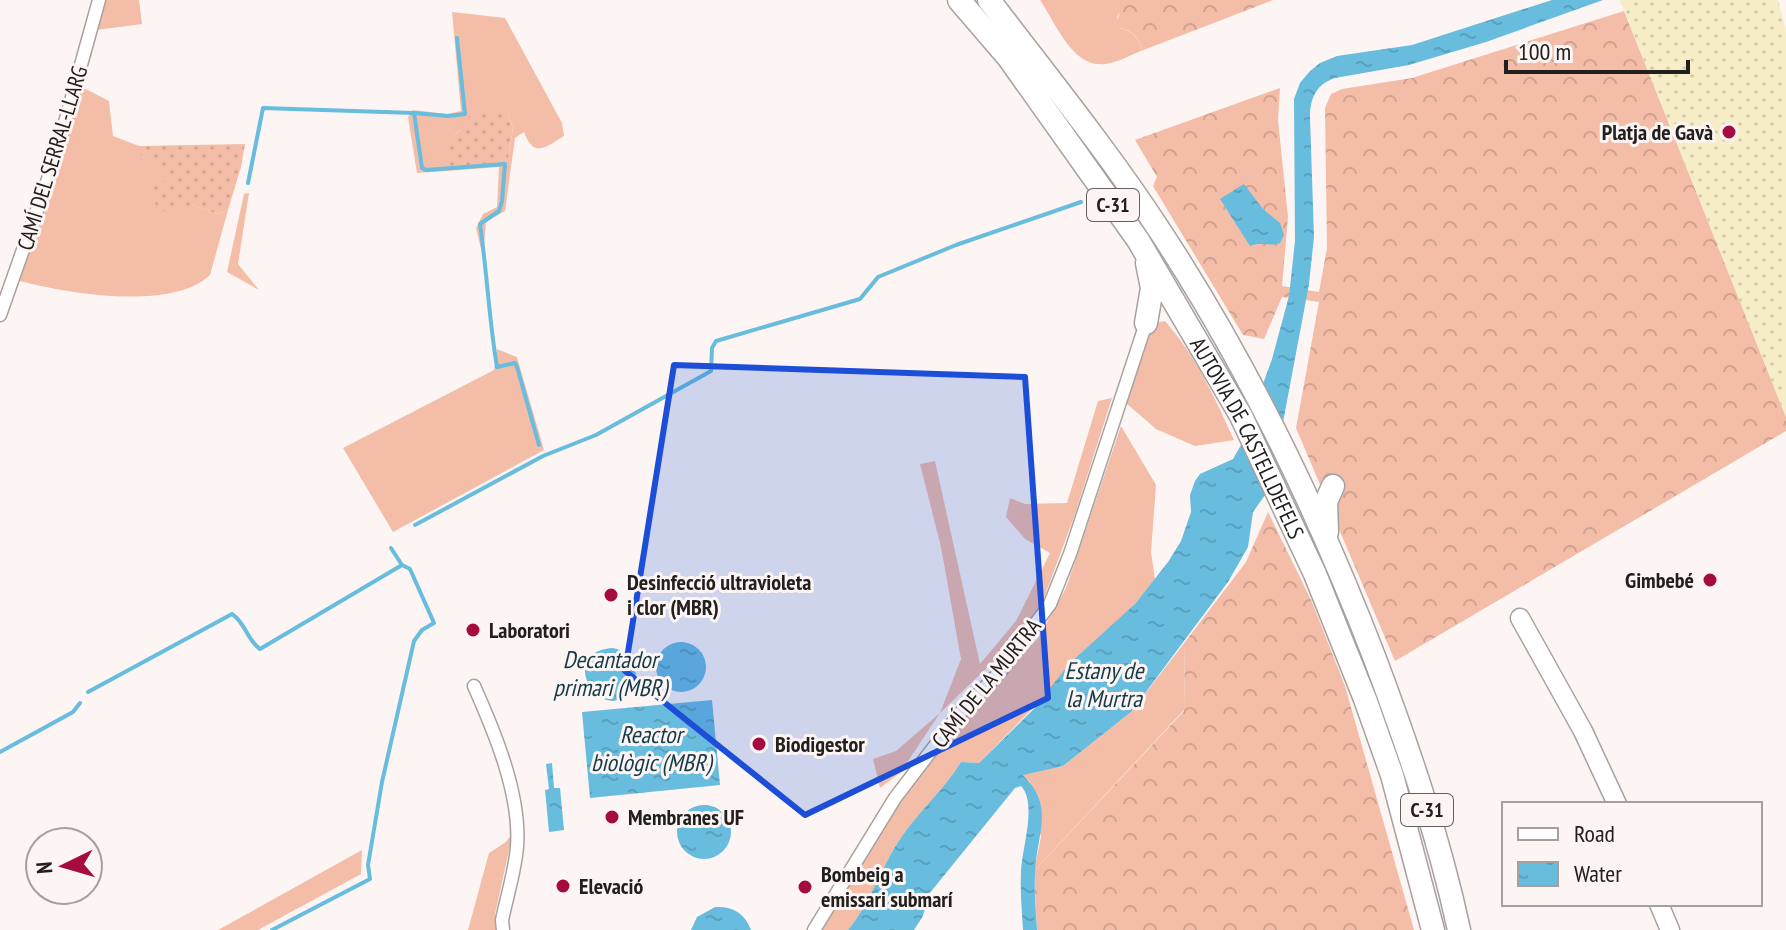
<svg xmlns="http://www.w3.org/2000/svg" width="1786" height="930" viewBox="0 0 1786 930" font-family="'PT Sans Narrow',sans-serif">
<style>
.grass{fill:#f4bda8}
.forest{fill:url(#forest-crowns)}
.sand{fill:url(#sand-dots)}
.garden{fill:url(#garden-dots)}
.water{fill:url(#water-ripples)}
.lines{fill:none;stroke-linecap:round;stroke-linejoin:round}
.stream{stroke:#68bcde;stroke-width:4}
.street-casing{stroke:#a7a19f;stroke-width:15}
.secondary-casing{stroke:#a7a19f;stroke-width:21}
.highway-casing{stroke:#a7a19f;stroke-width:25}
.street{stroke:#fff;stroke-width:12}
.secondary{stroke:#fff;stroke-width:18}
.highway{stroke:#fff;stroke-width:22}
.marked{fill:#1d4ed8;fill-opacity:0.2;stroke:#1d4ed8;stroke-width:6;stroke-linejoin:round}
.poi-dot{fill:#a50b3e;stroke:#fcf5f3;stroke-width:3}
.labels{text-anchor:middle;stroke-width:6;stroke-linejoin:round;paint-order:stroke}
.shield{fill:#fcf5f3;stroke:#63605f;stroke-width:2}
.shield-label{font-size:20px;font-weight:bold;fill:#22201f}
.poi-label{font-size:22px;font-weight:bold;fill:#22201f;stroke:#fcf5f3;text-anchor:start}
.street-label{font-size:22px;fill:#22201f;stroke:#fcf5f3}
.water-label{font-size:24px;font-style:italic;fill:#143b49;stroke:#fcf5f3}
</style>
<defs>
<pattern id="forest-crowns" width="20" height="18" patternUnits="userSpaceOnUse" patternTransform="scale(2)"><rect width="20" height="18" fill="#f4bda8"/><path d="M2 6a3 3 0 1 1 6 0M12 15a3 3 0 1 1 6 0" fill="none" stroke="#d1a290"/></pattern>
<pattern id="sand-dots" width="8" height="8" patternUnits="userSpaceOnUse" patternTransform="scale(2)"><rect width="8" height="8" fill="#f7eec8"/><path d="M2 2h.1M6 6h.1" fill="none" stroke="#d3ccab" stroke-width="1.8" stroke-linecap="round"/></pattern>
<pattern id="garden-dots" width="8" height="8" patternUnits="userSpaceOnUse" patternTransform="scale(2)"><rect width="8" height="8" fill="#f4bda8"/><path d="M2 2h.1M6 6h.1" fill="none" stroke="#d1a290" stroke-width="1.8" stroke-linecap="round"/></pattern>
<pattern id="water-ripples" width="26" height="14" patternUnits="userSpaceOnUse" patternTransform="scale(2)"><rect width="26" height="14" fill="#68bcde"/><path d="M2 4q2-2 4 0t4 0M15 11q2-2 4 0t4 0" fill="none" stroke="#5aa1be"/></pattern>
</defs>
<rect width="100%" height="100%" fill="#fcf5f3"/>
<path class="grass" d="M104 0H139L142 24 96 30Z
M1040 0H1122V9L1117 17 1120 28C1132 32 1140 37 1141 51 1130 55 1117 63 1105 64 1073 69 1055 22 1040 0Z
M452 12 505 18 562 123 564 136C546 147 534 159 524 132L515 138 505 211 486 222 483 257 476 228 483 214 497 207 499 167 508 160 513 127 508 115C469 123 446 124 447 171L417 173 408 117 413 110 447 114 461 111Z
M80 86 109 101 113 136 139 146V154L173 178 193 205 218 214 228 210 210 275C171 312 64 293 16 280Z
M249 193 238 264 259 290 227 272 244 194Z
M1165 321C1196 356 1215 398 1234 440L1195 446 1156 429 1126 403 1150 328 1155 323Z
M497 349 517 357 544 450 393 532 343 448 494 370Z
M1112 398 1074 517 1041 606 993 662 940 713 900 773 880 788 873 759 896 751 940 713 961 659 941 547 920 464 935 461 980 664 1016 621 1050 553 1025 539 1006 517 1010 498 1025 504 1067 503 1098 401Z
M1121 426 1156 485 1151 552 1155 579 1135 604 979 763 961 762C942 793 913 816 895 847 877 877 871 903 848 930H819L888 818 957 725 1039 637 1066 588Z
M1185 642 1184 710 1034 871 1041 837 1030 782 1022 774 1063 766 1131 712Z
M513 832 495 914 497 930H468L489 853 506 842Z
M362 850 361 874 258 930H218Z"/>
<path class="forest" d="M1122 0H1273L1141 51C1140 37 1132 31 1120 28L1117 24Z
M1624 11 1786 417V431L1395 661 1296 428 1319 302 1282 297 1264 339 1243 335 1153 186 1157 177 1135 140 1280 88 1278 120 1288 217 1282 286 1319 292 1327 248 1325 108 1331 94 1342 89 1412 78Z
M1268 512 1312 602 1345 686 1414 930H1037L1034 871 1184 711 1185 642 1246 562Z"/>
<path class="sand" d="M1620 0H1778L1786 29V417Z"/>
<path class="garden" d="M471 111 508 115 513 127 508 160 499 167 447 171C447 165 445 156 446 150 450 135 466 130 471 111Z
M245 144 241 167 228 210 218 214 193 205 159 212 149 188 172 178 139 154V146Z"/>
<path class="water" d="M1552 0H1603L1486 42 1409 65 1335 78C1316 84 1310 99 1310 117L1314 237 1309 284 1284 417 1265 495 1253 512 1248 547 1228 582 1131 712 1063 766 1023 775C1056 808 1036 834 1035 874 1034 892 1036 911 1037 930H1023C1022 911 1020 892 1021 873 1021 850 1038 804 1021 786L1015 788 929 894 923 916 914 930H848C871 902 877 877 895 847 913 816 942 793 961 762L979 763 1043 700 1046 693 1070 663 1135 604 1168 562 1181 541 1191 512 1190 495 1195 481 1200 474 1233 459 1241 445 1272 359 1289 296 1295 241 1294 99 1300 83 1310 71 1320 63 1337 56 1412 45Z
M1244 184 1263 209 1280 223 1284 235 1280 243C1270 247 1261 241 1250 246L1220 199Z
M656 667a25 25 0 1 1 50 0a25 25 0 1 1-50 0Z
M613 648C629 652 636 662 636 679L649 678 651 697 638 699 636 681C609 739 550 652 613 648Z
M712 700 720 785 590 798 582 712Z
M552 763 554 788H560L564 830 549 832 545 790 549 789 546 764Z
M677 832a27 27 0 1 1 54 0a27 27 0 1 1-54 0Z
M715 907C732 906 745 913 751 930H691L697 917Z"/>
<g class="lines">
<path class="stream" d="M457 38 465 114 448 116 414 113 422 168 426 170 505 164 502 201 499 211 480 224C487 272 489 320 497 367L515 363 517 367 539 445
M248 183 263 108 414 113
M415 525 543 456 596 435 711 371 712 348 716 341 860 299 878 277 956 245 1081 202
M88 692 232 614C245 622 247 640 260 649L402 565
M0 752 73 712 80 703
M272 930 370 879 368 865 382 782 414 641 422 630 434 623 410 569 402 565 391 548"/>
<g class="street-casing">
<path id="street" d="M0 315 54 162 99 0
M474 686C495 733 521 795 517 847 515 871 507 896 502 920L503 930
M814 930 895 798 960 713 1000 672 1050 604 1070 554 1146 323"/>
</g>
<g class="secondary-casing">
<path id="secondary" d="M1520 618 1583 731 1617 804
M1659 904 1670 930"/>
</g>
<g class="highway-casing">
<g id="highway">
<path id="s1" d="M959 0 1008 57 1138 240 1241 416 1315 574 1365 699 1392 775 1433 930"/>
<path d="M989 0C1046 75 1106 149 1158 228 1247 363 1317 508 1375 659 1408 747 1439 837 1459 930"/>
<path d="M1146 323 1152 288 1147 263"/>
<path d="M1327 532 1326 502 1333 486"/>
</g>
</g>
<use href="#street" class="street"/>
<use href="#secondary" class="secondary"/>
<use href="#highway" class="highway"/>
</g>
<path class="marked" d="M674 365 1025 377 1048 698 805 815 625 671Z"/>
<g class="poi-dot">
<circle cx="1729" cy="132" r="8"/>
<circle cx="1710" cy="580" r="8"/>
<circle cx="611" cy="595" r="8"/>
<circle cx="473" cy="630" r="8"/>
<circle cx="759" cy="744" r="8"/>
<circle cx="612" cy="817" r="8"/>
<circle cx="563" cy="886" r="8"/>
<circle cx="805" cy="887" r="8"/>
</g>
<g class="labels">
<g class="shield">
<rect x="1087" y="189" width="52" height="32" rx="6"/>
<rect x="1401" y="794" width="52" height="32" rx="6"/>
</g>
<g class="shield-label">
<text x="1113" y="212">C-31</text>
<text x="1427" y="817">C-31</text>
</g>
<g class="poi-label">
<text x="1713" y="140" text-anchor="end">Platja de Gavà</text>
<text x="1694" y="588" text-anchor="end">Gimbebé</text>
<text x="627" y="590">Desinfecció ultravioleta<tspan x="627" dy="25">i clor (MBR)</tspan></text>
<text x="489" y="638">Laboratori</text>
<text x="775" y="752">Biodigestor</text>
<text x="628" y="825">Membranes UF</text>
<text x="821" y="882">Bombeig a<tspan x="821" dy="25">emissari submarí</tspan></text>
<text x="579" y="894">Elevació</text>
</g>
<g class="street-label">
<text transform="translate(52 158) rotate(-73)" y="8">CAMÍ DEL SERRAL-LLARG</text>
<text dy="8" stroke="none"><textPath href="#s1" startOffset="526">AUTOVIA DE CASTELLDEFELS</textPath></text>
<text transform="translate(986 683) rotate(-51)" y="8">CAMÍ DE LA MURTRA</text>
</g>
<g class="water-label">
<text x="610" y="668">Decantador<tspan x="610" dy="28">primari (MBR)</tspan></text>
<text x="1104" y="679">Estany de<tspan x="1104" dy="28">la Murtra</tspan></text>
<text x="651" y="743">Reactor<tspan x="651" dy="28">biològic (MBR)</tspan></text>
</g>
</g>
<rect x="1502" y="802" width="260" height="104" fill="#fcf5f3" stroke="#a5a09e" stroke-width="2"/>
<rect x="1518" y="828" width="40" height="12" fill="#ffffff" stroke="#a5a09e" stroke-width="2"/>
<text x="1574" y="842" font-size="24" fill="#22201f">Road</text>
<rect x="1518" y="862" width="40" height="24" fill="url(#water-ripples)" stroke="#a5a09e" stroke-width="2"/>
<text x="1574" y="882" font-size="24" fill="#22201f">Water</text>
<g transform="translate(64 866) rotate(265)"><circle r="38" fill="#fcf5f3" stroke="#a5a09e" stroke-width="2"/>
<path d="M0-6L14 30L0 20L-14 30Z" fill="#a50b3e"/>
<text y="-12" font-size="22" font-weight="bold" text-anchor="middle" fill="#22201f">N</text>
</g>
<path d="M1506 60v12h182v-12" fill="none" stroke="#22201f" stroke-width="4"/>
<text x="1518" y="60" font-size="24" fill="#22201f" stroke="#fcf5f3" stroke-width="6" paint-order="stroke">100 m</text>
</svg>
